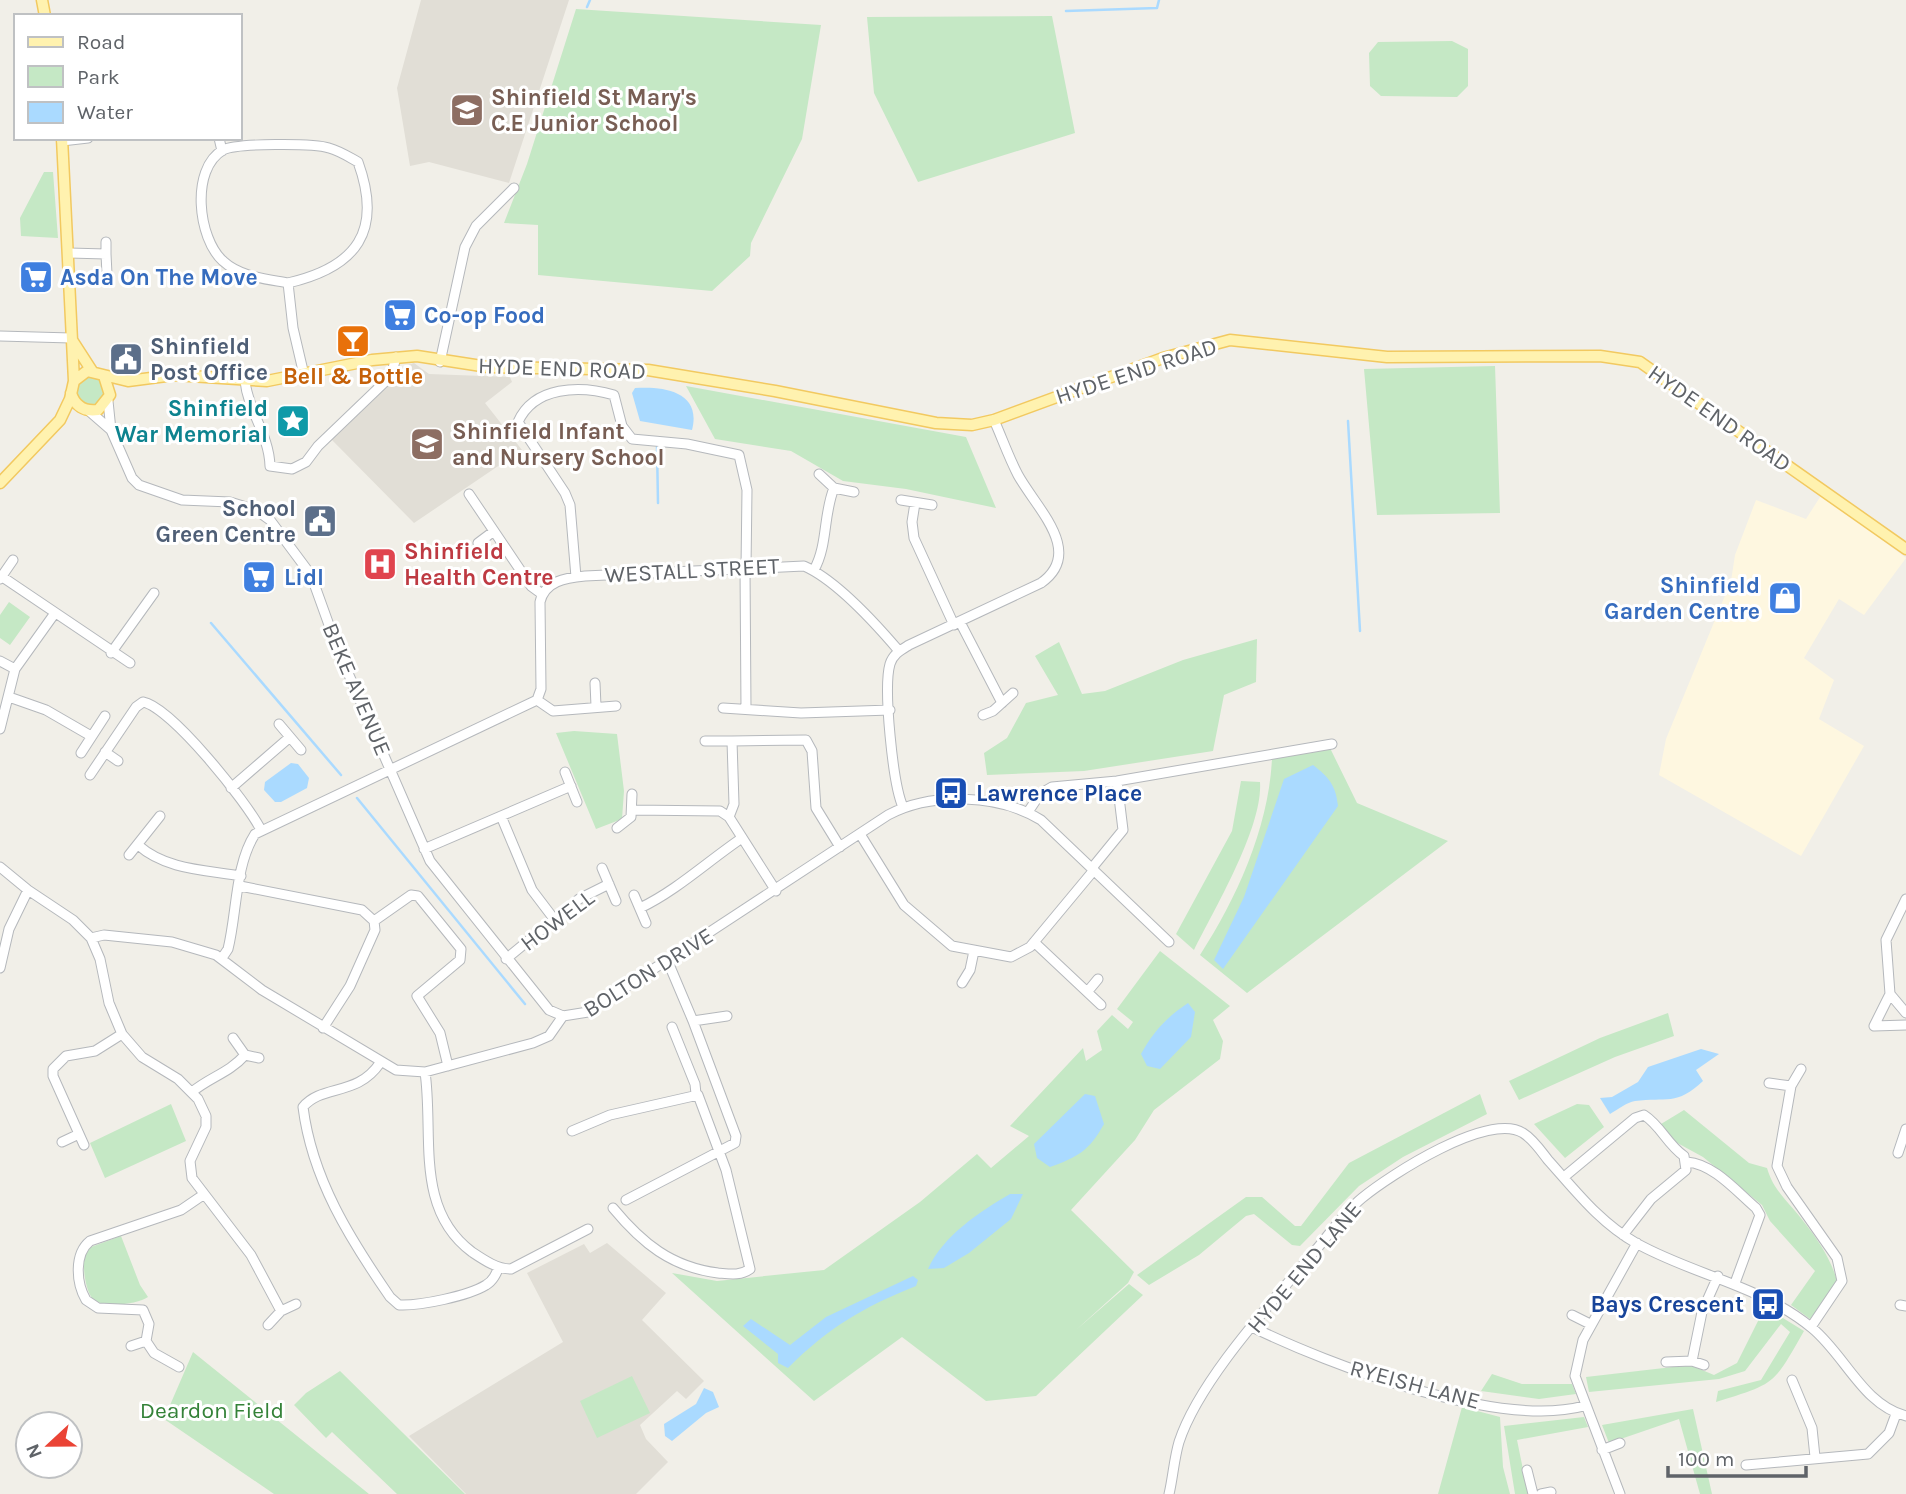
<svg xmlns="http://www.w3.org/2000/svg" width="1906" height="1494" viewBox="0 0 1906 1494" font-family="Karla,sans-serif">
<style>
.commercial{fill:#fef7e0}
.education{fill:#e1ded6}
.green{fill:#c5e8c5}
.water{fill:#aadaff}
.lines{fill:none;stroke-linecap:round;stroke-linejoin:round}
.stream{stroke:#aadaff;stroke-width:2.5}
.minor-casing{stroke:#b5b8bc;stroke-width:11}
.major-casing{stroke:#f2c960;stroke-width:13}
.minor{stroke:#fff;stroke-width:9}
.major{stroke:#fff2af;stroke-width:10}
.labels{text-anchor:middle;stroke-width:6;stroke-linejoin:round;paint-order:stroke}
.education-label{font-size:23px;font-weight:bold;fill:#785e54;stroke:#fff;text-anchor:start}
.shop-label{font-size:23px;font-weight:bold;fill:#366cbe;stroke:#fff;text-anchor:start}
.service-label{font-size:23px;font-weight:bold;fill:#4e5e75;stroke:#fff;text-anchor:start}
.street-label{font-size:23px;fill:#5f6368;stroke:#fff}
.food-label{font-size:23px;font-weight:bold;fill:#c56008;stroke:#fff}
.culture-label{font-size:23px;font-weight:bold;fill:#0d838f;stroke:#fff;text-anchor:end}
.health-label{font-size:23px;font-weight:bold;fill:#be3a42;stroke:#fff;text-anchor:start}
.transit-label{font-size:23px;font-weight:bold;fill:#164399;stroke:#fff;text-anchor:start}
.park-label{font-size:23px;fill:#348238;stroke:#fff}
</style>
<rect width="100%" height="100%" fill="#f1efe8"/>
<path class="commercial" d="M1822 494 1906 558 1864 615 1839 599 1804 658 1834 680 1819 719 1864 746 1801 856 1659 775 1666 739 1731 581 1735 555 1756 500 1806 519Z"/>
<path class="education" d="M421 0H569L509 183 429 162 410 166 397 88Z
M414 363 429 374 510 377 512 382 485 403 522 450 414 523 331 439 402 367Z
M607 1243 666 1293 642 1320 704 1381 686 1399 677 1391 640 1425 646 1439 668 1462 636 1494H466L409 1436 563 1342 527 1273 584 1244 590 1253Z"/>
<path class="green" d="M576 9 821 25 802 139 751 243 750 256 712 291 538 275V225L504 223 527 164Z
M1052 16 1075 133 918 182 874 93 867 17Z
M1452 41 1468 49V86L1457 97 1381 96 1370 86 1369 53 1378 42Z
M44 172H53L58 238 21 236 20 218Z
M1495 366 1500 513 1377 515 1364 369Z
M77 391a14 14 0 1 1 28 0a14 14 0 1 1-28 0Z
M686 386 966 437 996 508 906 489 843 481 791 451 715 439Z
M9 602 30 617 10 645 0 638V615Z
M1257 639 1256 682 1224 695 1213 751 1084 771 987 775 984 753 1007 738 1026 703 1058 695 1035 656 1059 642 1082 694 1105 691 1183 660Z
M574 731 617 734 624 791 622 819 596 829 556 733Z
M1330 748 1357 803 1448 841 1247 993 1200 955C1237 898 1269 827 1272 758Z
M1241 781 1260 782C1263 827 1215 908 1194 950L1176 934 1232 831Z
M1160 951 1230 1006 1213 1020 1223 1041 1220 1059 1154 1110 1135 1140 1071 1210 1134 1272 1128 1283 1076 1330 1129 1284 1143 1295 1036 1396 986 1401 902 1337 814 1401 672 1273 717 1281 824 1270 920 1202 977 1154 991 1168 1029 1136 1010 1126 1083 1048 1086 1061 1102 1050 1097 1031 1112 1015 1128 1029 1133 1022 1117 1009Z
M1668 1013 1674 1036 1615 1057 1519 1100 1509 1081 1600 1038Z
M1480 1094 1487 1114 1403 1157 1359 1186 1300 1246 1292 1245 1254 1214 1246 1216 1199 1255 1149 1285 1137 1275 1246 1197H1262L1295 1226H1301L1349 1163Z
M171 1104 186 1141 105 1178 90 1143Z
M1577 1104 1589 1105 1604 1127 1565 1158 1534 1124Z
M1684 1110 1749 1163 1767 1168C1774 1192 1789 1202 1804 1222 1819 1241 1832 1261 1838 1284L1810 1319 1791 1305 1815 1271 1770 1221 1762 1205 1703 1157 1670 1139 1661 1124Z
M121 1236 140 1285 148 1297C138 1304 103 1309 93 1299 85 1291 82 1264 85 1254L91 1247Z
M1765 1307 1804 1331C1773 1385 1777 1383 1716 1402L1718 1391 1761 1380 1790 1332 1781 1324 1745 1371 1719 1379 1589 1392 1586 1377 1690 1365 1714 1375 1737 1363Z
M193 1352 369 1494H274L164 1419Z
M340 1371 465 1494H397L332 1432 326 1438 294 1405 306 1393Z
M1492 1374 1522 1384H1572L1576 1394 1539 1399 1481 1391Z
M632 1376 650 1413 597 1438 580 1401Z
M1462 1407 1500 1417 1503 1467 1510 1494H1438Z
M1693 1409 1712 1494H1700L1679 1419 1609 1443 1602 1425Z
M1584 1417 1588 1427 1517 1440 1528 1494H1515L1504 1426Z"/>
<path class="water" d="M635 388C663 386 702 391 692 430L640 421 632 393Z
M291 763 298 764 309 778 307 788 281 802H275L264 790 265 782Z
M1313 765C1329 777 1336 786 1338 806L1223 969 1214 960 1244 897 1284 779Z
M1188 1003 1195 1012 1191 1037 1160 1069 1147 1066 1141 1054C1153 1032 1167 1017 1188 1003Z
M1701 1049 1719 1054 1696 1070 1703 1081C1677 1106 1666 1097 1635 1101 1627 1102 1617 1110 1610 1114L1600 1098 1612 1097 1638 1082 1648 1067Z
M1085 1094 1095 1096 1104 1124C1089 1151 1078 1157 1050 1167L1037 1158 1034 1144Z
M1010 1194H1023L1011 1219 969 1253 944 1268 928 1269C943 1236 979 1212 1010 1194Z
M913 1276 918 1280 916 1286C863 1307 828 1328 788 1368L778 1363V1354L743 1326 751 1319 790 1345 826 1317Z
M704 1388 713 1392 719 1407 706 1413 672 1441 665 1436 664 1424 696 1404Z"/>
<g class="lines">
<path class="stream" d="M587 7 590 0
M1066 11 1157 8 1159 0
M1348 421 1360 631
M657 447 658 503
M211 623 341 775
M357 798 525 1004"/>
<g class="minor-casing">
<path id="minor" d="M219 138 222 151
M62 141 88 138
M69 253 106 254V242
M106 254 107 274
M288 283C357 267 383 231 358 162 349 157 340 151 329 148 314 143 236 143 223 150 190 169 198 239 223 261 240 277 267 279 288 283L293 328 304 375
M0 336 71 338
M440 362 465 247 476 226 514 188
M245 381C248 411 269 434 270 466L292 469 306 462 318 446 391 376 396 357
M108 401 111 430 132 478 139 485 182 500 230 502 256 510 270 520 311 575 338 650 430 861 549 1010 563 1016 588 1012 888 815C931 792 999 794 1041 820L1169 942
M88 410 111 430
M819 474 834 488 854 492
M469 494 531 586 542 594
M901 500 932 505
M915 503 912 522 914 538 954 625
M478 543 494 531
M745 568 746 709
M814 570C828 545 823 515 834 488
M1 576 130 663
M576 577 570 505 565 493 518 422C534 386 580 385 614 395L622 426 632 439 687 444 739 455 747 490 746 568
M0 579 13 560
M960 622 1002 703
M111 653 154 593
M0 661 15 669
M595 683 596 706
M9 697 46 710 91 736
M537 700 553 711 616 706
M723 708 801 713 890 710
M983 715 993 711 1013 693
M279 724 301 750
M0 729 15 669 55 613
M705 741H732
M105 752 118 761
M81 753 105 716
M565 772 577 802
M90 775 136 707 143 702C171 707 247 802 261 830
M231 788 290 737
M903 807C893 785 883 688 890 664 893 654 901 650 909 645L1041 583C1085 552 1036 508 1018 475 1009 458 1002 438 994 420
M632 810 720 811 729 817 776 891
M1028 812 1040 794 1052 787 1117 781 1332 744
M501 816 532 890 554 919
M729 817 734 804 732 741 806 740 812 751 816 808 840 847
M617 828 631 817 632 794
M860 834 904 905 952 946 1011 957 1030 947 1094 870
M138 845C166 870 206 870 241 876
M424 849 571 786
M129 855 160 816
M0 867 28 890 73 920 91 938 100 959 109 1003 122 1034 142 1057 178 1079 198 1099 206 1116V1127L190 1161 192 1178 251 1255 281 1311
M602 868 616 901
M1092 868 1123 830 1117 781
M240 886 362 910 374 921 375 930 350 986 323 1028
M634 895 646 923
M640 908C676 891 708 861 742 838
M374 921 411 895 418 896 461 949 460 960 417 996 440 1033 448 1066
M91 938 104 935 172 942 216 955 262 990 396 1070 425 1072 533 1043 549 1036 563 1016
M1034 942 1101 1005
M222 958 228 949C237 913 235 865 255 834L537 700 541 689 540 602C545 581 565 578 585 576L804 566C836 580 876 624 899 651
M506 959 579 899 609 884
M668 962 693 1021 727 1016
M0 968 9 929 28 890
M962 983 970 970 974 951
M1088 991 1098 979
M1890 994 1906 1013
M1874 1026 1890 994 1886 940 1906 899
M1874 1026 1906 1025
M672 1027 695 1084 696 1094
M233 1038 245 1055 259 1058
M380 1063C357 1097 322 1084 303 1107 312 1179 350 1239 390 1297L399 1305C420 1306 468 1296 486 1285 493 1281 496 1274 499 1267
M1801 1069 1791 1086 1777 1166 1787 1187 1837 1258 1842 1281 1811 1327
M425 1072C434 1135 414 1209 472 1252 484 1260 497 1269 511 1269L588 1229
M1769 1083 1791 1086
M192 1092C210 1077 229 1073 245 1055
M572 1131 610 1115 698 1095 726 1170 750 1269C740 1276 730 1274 718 1273 671 1267 642 1243 613 1208
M62 1142 79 1134
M84 1145 53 1076V1069L66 1056 95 1051 122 1034
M1898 1153 1906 1129
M1687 1162C1714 1164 1737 1192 1756 1208L1760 1215 1735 1283
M1564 1177 1635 1118 1644 1115C1661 1126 1667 1144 1684 1156L1686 1170 1651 1199 1623 1235
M626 1200 735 1143 736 1136 693 1021
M1900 1305 1906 1306
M1572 1315 1590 1324
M268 1325 281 1311 296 1304
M1252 1327C1330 1365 1498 1429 1584 1406
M146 1341 149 1324 143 1310 98 1308 86 1300C76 1283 74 1254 90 1241L181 1210 203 1195
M131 1346 146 1341 154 1353 179 1367
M1692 1361 1702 1312 1718 1276
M1666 1362 1692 1361 1704 1365
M1792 1380 1812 1428 1815 1457
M1602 1450 1620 1443
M1746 1465 1868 1454 1889 1433 1896 1414
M1527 1470 1533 1494
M1169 1494C1173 1477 1174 1459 1179 1442 1200 1378 1276 1298 1320 1245 1333 1229 1346 1211 1362 1198 1390 1175 1489 1111 1523 1133 1533 1139 1541 1151 1548 1160 1575 1190 1600 1223 1636 1243 1693 1275 1760 1285 1812 1328 1845 1355 1863 1405 1906 1416
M1541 1494 1551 1492
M1620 1494 1575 1376 1583 1340 1637 1243"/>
</g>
<g class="major-casing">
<path id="major" d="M42 0 45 16
M62 138 74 381
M72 340 92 371
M71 393C75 406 84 412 98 410L110 395 104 376
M0 483 60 420 70 399 74 381 87 371 128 381 174 375 267 381 372 360 417 356 488 367 648 370 775 391 936 423 972 425 994 420 1163 358 1230 340 1387 357 1600 356 1640 362 1906 549"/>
</g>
<use href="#minor" class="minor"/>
<use href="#major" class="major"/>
</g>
<defs>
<g id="school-square" transform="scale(1.75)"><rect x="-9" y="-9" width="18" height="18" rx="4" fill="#8d6e63" stroke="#fff"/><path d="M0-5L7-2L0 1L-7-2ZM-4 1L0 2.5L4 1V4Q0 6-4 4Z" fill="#fff"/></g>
<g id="supermarket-square" transform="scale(1.75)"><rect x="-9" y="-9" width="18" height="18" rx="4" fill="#3f7fe0" stroke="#fff"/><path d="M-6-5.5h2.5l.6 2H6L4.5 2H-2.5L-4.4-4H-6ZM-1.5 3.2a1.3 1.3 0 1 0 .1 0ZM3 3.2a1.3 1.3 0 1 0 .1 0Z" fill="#fff"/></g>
<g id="bar-square" transform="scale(1.75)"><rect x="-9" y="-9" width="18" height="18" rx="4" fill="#e8710a" stroke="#fff"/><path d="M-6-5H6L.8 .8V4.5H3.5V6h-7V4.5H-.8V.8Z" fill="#fff"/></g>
<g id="civic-square" transform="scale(1.75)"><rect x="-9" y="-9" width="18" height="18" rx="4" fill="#5c6f8a" stroke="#fff"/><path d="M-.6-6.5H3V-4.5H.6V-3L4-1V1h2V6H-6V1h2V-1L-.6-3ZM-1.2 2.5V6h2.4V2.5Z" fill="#fff"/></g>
<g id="sight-square" transform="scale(1.75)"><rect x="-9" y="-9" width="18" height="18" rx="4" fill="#0f9aa8" stroke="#fff"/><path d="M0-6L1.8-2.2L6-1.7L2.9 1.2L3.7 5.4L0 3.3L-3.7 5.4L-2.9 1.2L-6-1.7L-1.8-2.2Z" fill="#fff"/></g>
<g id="hospital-square" transform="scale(1.75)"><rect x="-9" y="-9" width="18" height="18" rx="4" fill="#e0444e" stroke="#fff"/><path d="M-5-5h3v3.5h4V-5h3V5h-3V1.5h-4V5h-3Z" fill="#fff"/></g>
<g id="shop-square" transform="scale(1.75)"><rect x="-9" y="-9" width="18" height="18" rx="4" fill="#3f7fe0" stroke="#fff"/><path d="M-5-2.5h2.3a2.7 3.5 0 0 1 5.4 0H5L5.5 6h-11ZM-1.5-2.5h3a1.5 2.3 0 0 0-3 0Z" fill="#fff"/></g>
<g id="bus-square" transform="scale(1.75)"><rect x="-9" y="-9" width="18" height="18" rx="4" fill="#1a4fb4" stroke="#fff"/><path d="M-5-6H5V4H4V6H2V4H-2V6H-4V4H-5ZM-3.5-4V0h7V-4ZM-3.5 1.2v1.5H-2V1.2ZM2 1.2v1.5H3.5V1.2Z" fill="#fff"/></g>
</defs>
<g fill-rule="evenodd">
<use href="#school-square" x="467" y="110"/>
<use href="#supermarket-square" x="36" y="277"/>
<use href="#supermarket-square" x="400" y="315"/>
<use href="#bar-square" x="353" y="341"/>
<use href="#civic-square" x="126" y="359"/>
<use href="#sight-square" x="293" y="421"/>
<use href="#school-square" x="427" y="444"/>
<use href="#civic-square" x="320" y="521"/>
<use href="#hospital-square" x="380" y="564"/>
<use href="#supermarket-square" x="259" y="577"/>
<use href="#shop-square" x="1785" y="598"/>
<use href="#bus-square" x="951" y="793"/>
<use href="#bus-square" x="1768" y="1304"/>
</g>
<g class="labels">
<g class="education-label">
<text x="491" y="105">Shinfield St Mary's<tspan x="491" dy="26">C.E Junior School</tspan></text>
<text x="452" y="439">Shinfield Infant<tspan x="452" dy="26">and Nursery School</tspan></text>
</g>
<g class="shop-label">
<text x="60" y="285">Asda On The Move</text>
<text x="424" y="323">Co-op Food</text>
<text x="284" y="585">Lidl</text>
<text x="1760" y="593" text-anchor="end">Shinfield<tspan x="1760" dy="26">Garden Centre</tspan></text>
</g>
<g class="service-label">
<text x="150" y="354">Shinfield<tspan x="150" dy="26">Post Office</tspan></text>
<text x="296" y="516" text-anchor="end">School<tspan x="296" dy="26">Green Centre</tspan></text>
</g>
<g class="street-label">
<text transform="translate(562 368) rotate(2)" y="8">HYDE END ROAD</text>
<text transform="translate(1136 371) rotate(-18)" y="8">HYDE END ROAD</text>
<text transform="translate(1720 418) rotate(35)" y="8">HYDE END ROAD</text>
<text transform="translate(692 570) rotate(-3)" y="8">WESTALL STREET</text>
<text transform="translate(357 689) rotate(67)" y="8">BEKE AVENUE</text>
<text transform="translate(557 920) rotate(-37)" y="8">HOWELL</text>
<text transform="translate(648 972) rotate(-32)" y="8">BOLTON DRIVE</text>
<text transform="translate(1304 1267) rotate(-50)" y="8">HYDE END LANE</text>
<text transform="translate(1415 1384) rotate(15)" y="8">RYEISH LANE</text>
</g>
<g class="food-label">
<text x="353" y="384">Bell &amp; Bottle</text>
</g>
<g class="culture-label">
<text x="268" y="416">Shinfield<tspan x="268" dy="26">War Memorial</tspan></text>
</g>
<g class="health-label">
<text x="404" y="559">Shinfield<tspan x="404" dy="26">Health Centre</tspan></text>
</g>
<g class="transit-label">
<text x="976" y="801">Lawrence Place</text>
<text x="1744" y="1312" text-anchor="end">Bays Crescent</text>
</g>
<g class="park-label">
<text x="212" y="1418">Deardon Field</text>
</g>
</g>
<rect x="14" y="14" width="228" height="126" fill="#ffffff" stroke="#bfc1c3" stroke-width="2"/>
<rect x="28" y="37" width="35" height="10" fill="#fff2af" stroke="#bfc1c3" stroke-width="2"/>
<text x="77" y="49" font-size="21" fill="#5f6368">Road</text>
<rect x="28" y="66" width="35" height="21" fill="#c5e8c5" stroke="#bfc1c3" stroke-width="2"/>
<text x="77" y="84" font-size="21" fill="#5f6368">Park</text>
<rect x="28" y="102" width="35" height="21" fill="#aadaff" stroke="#bfc1c3" stroke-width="2"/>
<text x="77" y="119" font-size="21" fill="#5f6368">Water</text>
<g transform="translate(49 1445) rotate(248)"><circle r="33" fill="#ffffff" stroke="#bfc1c3" stroke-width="2"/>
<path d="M0-5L12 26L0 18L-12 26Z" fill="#ea4335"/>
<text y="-10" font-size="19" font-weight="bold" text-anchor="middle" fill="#5f6368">N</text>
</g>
<path d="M1668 1466v10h138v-10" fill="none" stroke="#5f6368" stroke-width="3.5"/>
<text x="1678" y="1466" font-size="21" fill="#5f6368" stroke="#ffffff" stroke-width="5" paint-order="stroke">100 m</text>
</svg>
